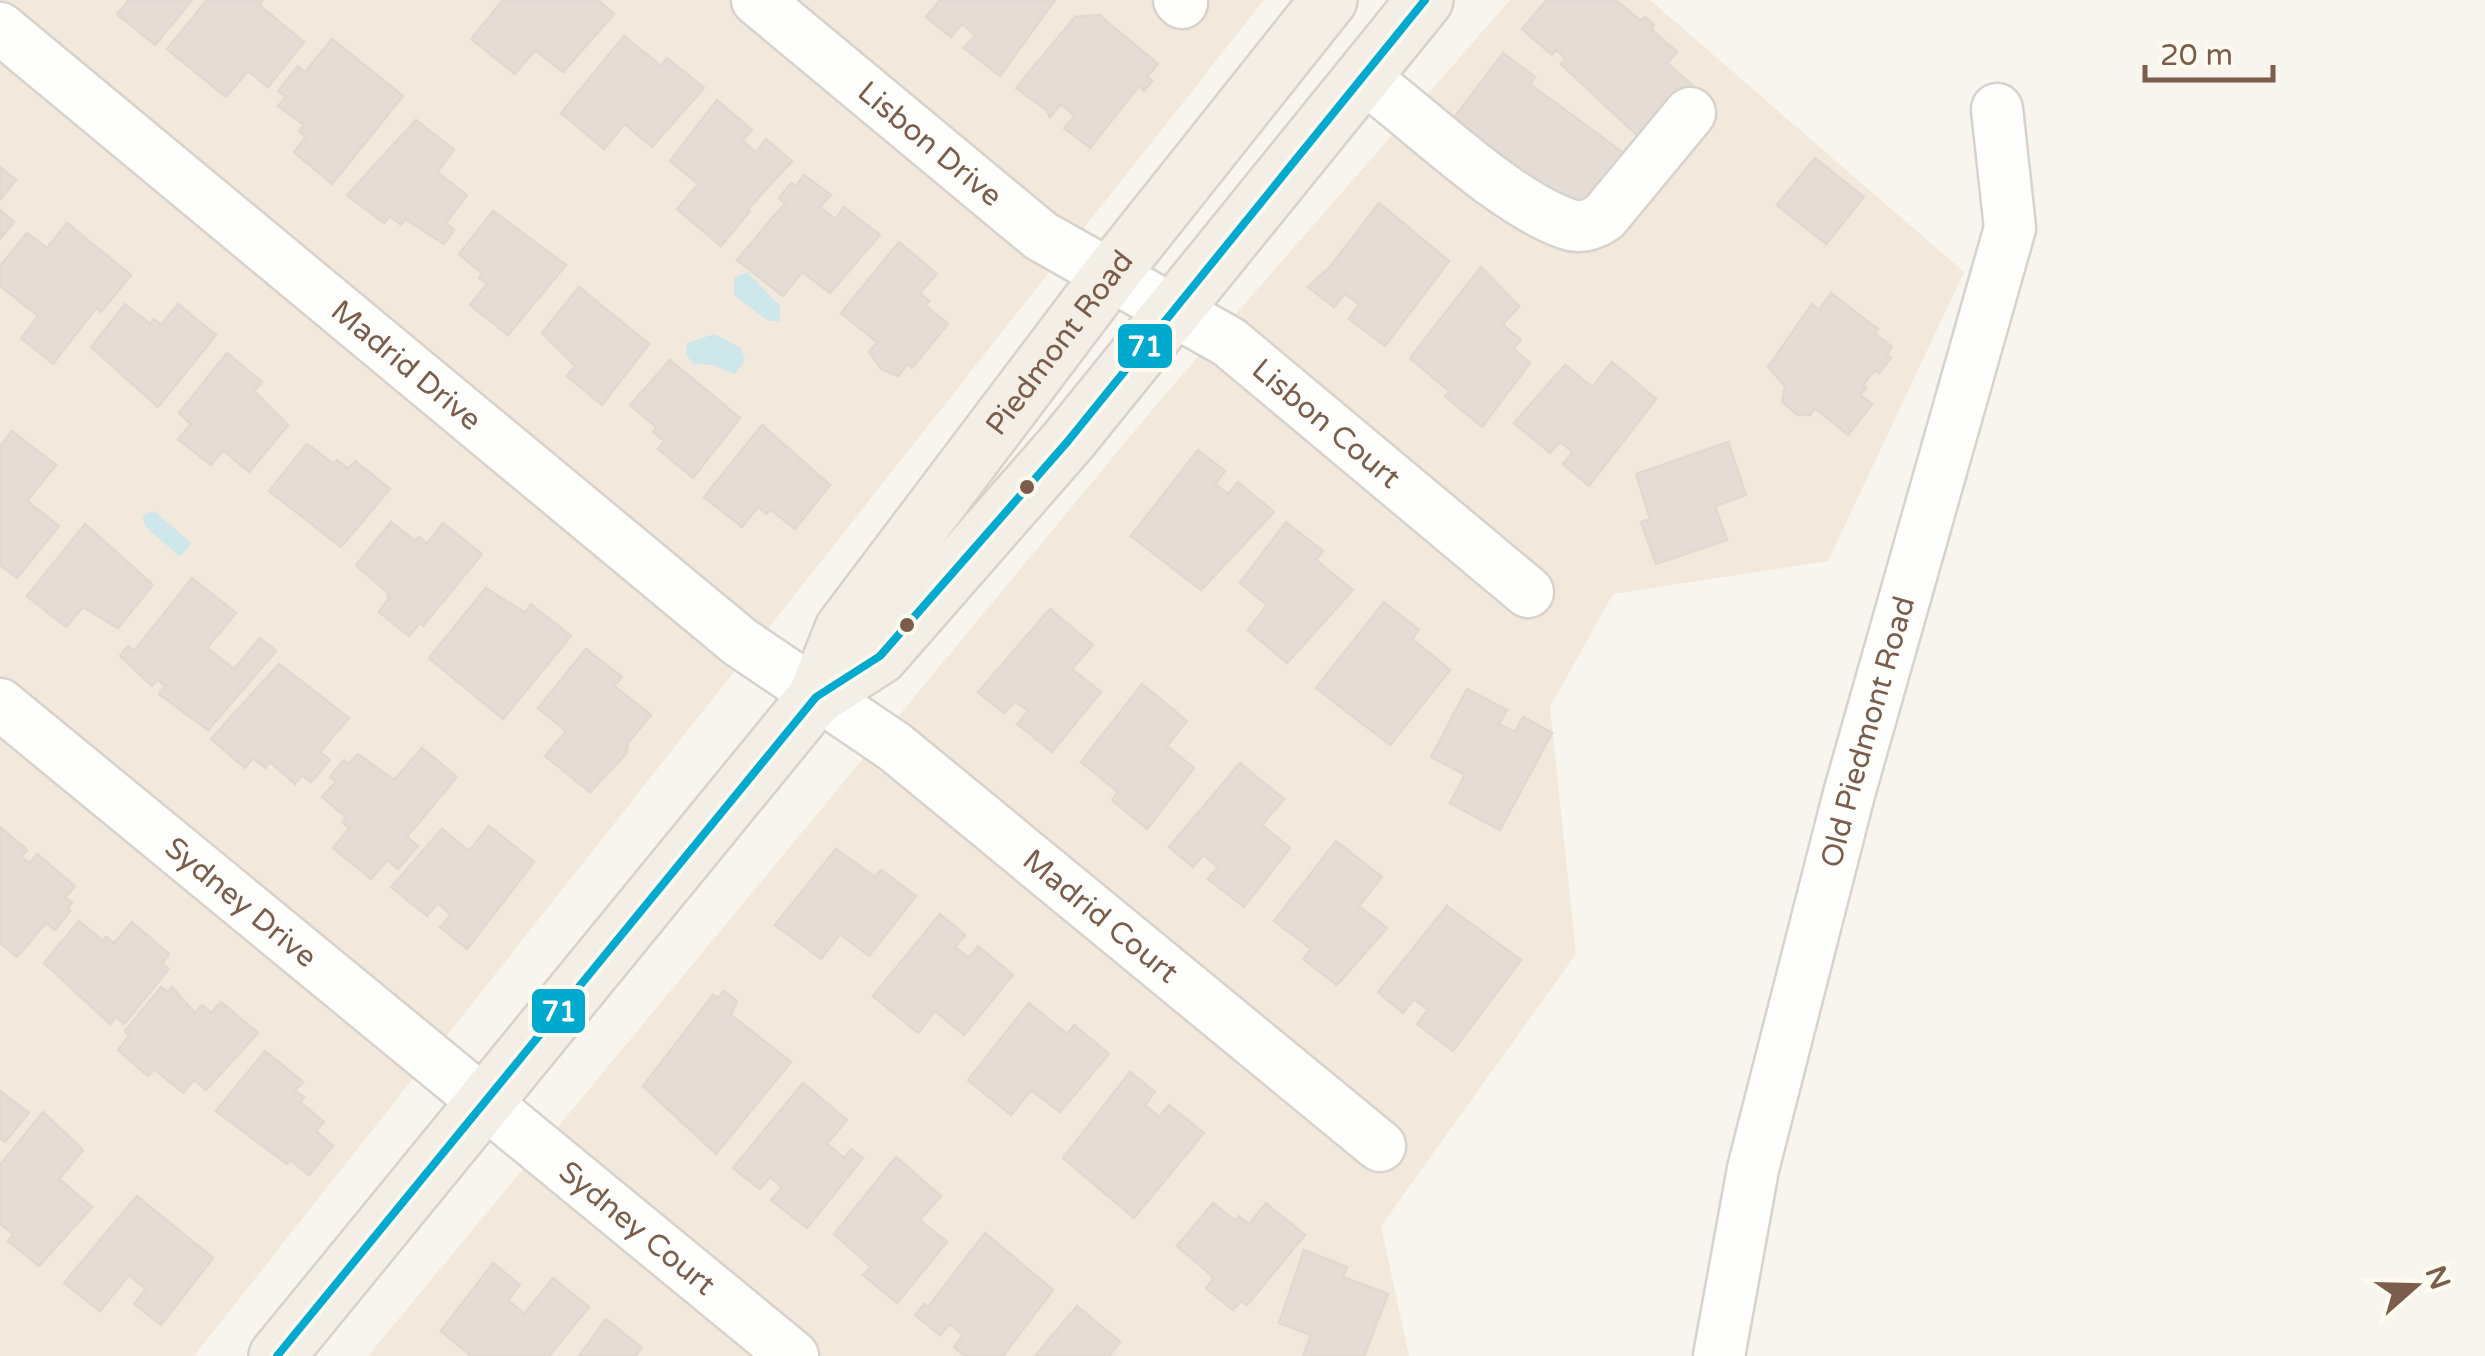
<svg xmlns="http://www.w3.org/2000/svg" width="2485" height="1356" viewBox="0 0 2485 1356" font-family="'Varela Round',sans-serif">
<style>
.residential{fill:#f2e8db}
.water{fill:#cde7ea}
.building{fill:#e5ddd5;stroke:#e2d8cf;stroke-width:2.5}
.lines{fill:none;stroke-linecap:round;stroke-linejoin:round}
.minor-casing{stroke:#d8d2cc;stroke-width:55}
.major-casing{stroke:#dad1ca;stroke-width:60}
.minor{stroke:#fefefc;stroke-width:50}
.major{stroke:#f4efe6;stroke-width:55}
.bus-1-casing{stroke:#fffaf0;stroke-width:15}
.bus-1{stroke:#00a9ce;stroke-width:8}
.bus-dot{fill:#7a5d4a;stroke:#fffaf0;stroke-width:4}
.labels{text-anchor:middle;stroke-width:8;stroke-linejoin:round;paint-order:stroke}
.street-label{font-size:30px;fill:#7a5d4a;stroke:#fffaf0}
.line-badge{stroke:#fffaf0;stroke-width:4}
.badge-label{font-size:28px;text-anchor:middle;font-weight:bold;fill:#fff}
</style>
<rect width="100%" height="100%" fill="#f8f5ee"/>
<path class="residential" d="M0 0H1264L194 1356H0Z
M1510 0H1650L1964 272 1828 561 1613 594 1550 707 1576 954 1381 1226 1409 1356H368L1157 404Z"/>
<path class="water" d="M747 272 780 306V321H768L734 295V278Z
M715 334 741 348 745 360 735 374 713 365 694 364 686 355 687 343Z
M154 511 191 543 180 557 146 527 142 516Z"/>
<path class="building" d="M129 0H192L155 45 117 14Z
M207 0H263L259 5 304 42 268 87 248 71 226 97 167 49Z
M503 0H598L614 14 563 72 535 50 515 74 471 39Z
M940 0H1055L1000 76 964 48 975 35 962 24 951 37 926 17Z
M1547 0H1616L1641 21 1645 17 1654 25 1651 29 1677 52 1667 63 1692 85 1643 141 1561 64 1565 58 1556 50 1552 55 1522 29Z
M1099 15 1158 64 1147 77 1152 81 1144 91 1139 86 1090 148 1064 128 1075 116 1061 104 1050 117 1046 110 1016 88 1075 17Z
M624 36 661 66 667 58 704 88 652 147 625 124 604 149 561 113Z
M332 39 403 96 332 184 294 152 306 137 299 131 304 125 278 106 286 97 278 91 298 66 305 72Z
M1503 53 1535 77 1530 84 1629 157 1586 215 1481 144 1453 119Z
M717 100 752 130 742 141 756 152 766 139 792 161 748 209 750 211 721 246 677 209 698 184 670 161Z
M416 120 454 150 437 172 467 195 446 223 454 230 444 244 405 219 401 225 390 216 384 223 347 195Z
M1815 158 1864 197 1826 244 1777 205Z
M0 167 16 180 0 200Z
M804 175 831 195 820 207 835 219 844 207 880 235 830 293 802 272 783 296 737 260 785 203 779 198 791 183 796 186Z
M1379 203 1449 261 1385 346 1349 319 1359 304 1345 294 1334 307 1308 287 1329 268Z
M0 210 14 222 0 239Z
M493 211 566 265 508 335 470 305 487 284 479 278 482 273 459 254Z
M67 223 131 275 101 312 96 308 53 364 21 338 38 316 0 286V266L27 233 47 248Z
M899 242 937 274 920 293 929 301 925 305 948 324 912 368 908 364 898 376 881 369 869 352 877 342 841 313Z
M1481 267 1519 306 1503 325 1521 340 1513 349 1530 363 1482 427 1445 396 1449 391 1410 358Z
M579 287 649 344 602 405 567 376 575 366 542 333Z
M1831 293 1878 329 1874 333 1892 347 1887 354 1891 358 1879 373 1875 370 1863 385 1866 388 1860 395 1872 404 1848 435 1815 408 1810 415H1798L1782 402 1785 386 1768 367 1812 304 1819 310Z
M125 304 150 324 154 319 161 325 178 304 216 335 158 407 91 347Z
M227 353 262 382 254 391 288 425 249 472 223 450 211 465 178 439 191 424 179 413Z
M670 360 740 418 693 478 658 449 664 441 653 432 656 427 630 405Z
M1612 362 1656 399 1589 486 1563 464 1573 452 1560 442 1550 453 1514 423 1565 365 1592 387Z
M762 425 830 485 795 529 770 509 767 514 758 507 742 527 704 497Z
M12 431 56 465 27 501 59 526 17 578 0 565V447Z
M1728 442 1746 495 1715 506 1727 540 1656 564 1641 522 1650 519 1636 474Z
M307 444 334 464 337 460 348 469 355 461 390 489 341 547 269 491Z
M1198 450 1225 471 1215 484 1228 494 1238 482 1274 512 1201 590 1131 536Z
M391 522 415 541 419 537 427 544 443 523 482 554 423 626 420 623 409 636 379 612 389 598 387 592 356 565Z
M1286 522 1323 551 1316 560 1353 590 1287 663 1248 630 1267 605 1240 583Z
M85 524 153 585 118 628 83 607 66 627 27 596Z
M192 578 236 613 207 648 234 669 260 638 276 651 208 730 159 694 165 686 157 679 152 686 120 656 128 646 134 651Z
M486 588 525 613 531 604 571 636 503 719 429 658Z
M1384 602 1419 630 1412 639 1450 670 1390 745 1316 688Z
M1050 609 1093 645 1072 669 1101 692 1052 752 1017 724 1028 711 1015 701 1004 713 978 692Z
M586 649 622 677 614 686 651 715 628 743 626 754 590 792 545 756 566 731 538 708Z
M279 664 349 718 320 752 330 760 311 782 302 775 295 784 270 762 265 768 253 758 245 768 211 739Z
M1142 684 1187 721 1167 746 1194 768 1147 829 1112 800 1118 792 1081 762Z
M1467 689 1507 710 1499 724 1515 732 1523 717 1552 733 1500 830 1450 803 1465 775 1431 757Z
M422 748 457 777 407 837 418 846 398 869 387 860 371 879 333 848 349 828 342 822 346 817 322 797 336 782 330 777 344 760 349 764 358 754 394 780Z
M1240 763 1284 799 1262 825 1290 848 1244 907 1208 879 1218 867 1203 855 1193 867 1169 847Z
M489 826 534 862 467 949 440 927 451 915 438 903 427 916 391 887 442 829 469 851Z
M0 827 27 850 21 857 30 863 37 854 75 886 65 897 72 903 67 909 70 911 55 930 46 923 17 957 0 943Z
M1336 841 1382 877 1359 906 1387 928 1337 985 1303 959 1311 949 1274 921Z
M836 849 875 877 881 870 916 896 869 956 840 934 821 959 775 925Z
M1447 906 1521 960 1453 1051 1417 1024 1428 1010 1414 999 1403 1013 1378 992Z
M940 914 965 935 955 947 969 958 978 946 1013 975 964 1035 935 1011 918 1033 873 996Z
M79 921 103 941 106 937 114 943 132 922 169 954 162 963 169 969 124 1024 116 1017 110 1024 44 963Z
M161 987 168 992 172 987 195 1013 202 1005 211 1013 221 1002 258 1033 206 1090 194 1080 183 1093 154 1069 148 1076 118 1050 129 1036 125 1031Z
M724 991 737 1001 731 1015 791 1062 716 1154 643 1086 713 995 718 998Z
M1029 1003 1067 1034 1074 1025 1109 1054 1060 1112 1031 1090 1011 1115 968 1080Z
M265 1051 303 1082 295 1091 304 1097 300 1102 324 1122 316 1131 333 1146 309 1175 290 1160 287 1164 216 1111Z
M1130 1072 1155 1092 1145 1105 1159 1117 1169 1105 1204 1133 1134 1218 1063 1158Z
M803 1083 847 1120 827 1144 844 1158 851 1149 863 1158 807 1228 771 1200 782 1187 770 1177 760 1189 733 1168Z
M0 1091 29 1113 5 1142 0 1138Z
M43 1112 83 1150 59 1179 92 1207 39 1266 8 1241 13 1234 0 1224V1165Z
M896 1157 941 1196 920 1220 947 1242 897 1303 863 1275 871 1267 834 1234Z
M137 1196 213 1258 161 1325 134 1304 146 1289 129 1275 100 1311 64 1283Z
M1213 1203 1236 1221 1239 1216 1249 1224 1266 1203 1305 1235 1247 1305 1241 1301 1233 1310 1206 1288 1213 1279 1210 1274 1177 1246Z
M985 1233 1053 1290 1003 1356H965L954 1347 963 1335 950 1324 940 1335 915 1315 924 1304 928 1307Z
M1304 1250 1347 1267 1343 1277 1388 1294 1364 1356H1303L1311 1335 1279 1323Z
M493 1263 520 1285 508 1300 524 1314 553 1278 589 1307 549 1356H471L441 1331Z
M1077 1306 1120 1342 1109 1356H1035Z
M606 1319 642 1348 635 1356H579Z"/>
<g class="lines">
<g class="minor-casing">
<g id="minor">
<path id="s1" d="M757 0 1041 236 1229 342 1528 592"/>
<path d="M1179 0 1182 3"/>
<path id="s2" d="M0 28 740 642 895 747 1380 1146"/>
<path d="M1363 77C1421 120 1502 201 1567 224 1581 229 1592 225 1604 217L1690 113"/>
<path id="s3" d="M0 704 793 1356"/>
<path id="s4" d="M1719 1356 1753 1169 1849 794 2010 228 1997 109"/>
</g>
</g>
<g class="major-casing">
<g id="major">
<path id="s5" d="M816 697 843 629 1111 274 1329 0"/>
<path d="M277 1356 816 697 880 656 1068 441 1425 0"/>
</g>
</g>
<use href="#minor" class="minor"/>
<use href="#major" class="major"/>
<g class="bus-1-casing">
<path id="bus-1" d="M277 1356 816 697 880 656 1068 441 1425 0"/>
</g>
<use href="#bus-1" class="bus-1"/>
</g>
<g class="bus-dot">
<circle cx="1027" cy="487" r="9"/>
<circle cx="907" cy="625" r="9"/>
</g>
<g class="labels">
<g class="street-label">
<text dy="10" stroke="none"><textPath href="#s1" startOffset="225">Lisbon Drive</textPath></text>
<text dy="10" stroke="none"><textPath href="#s5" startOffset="432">Piedmont Road</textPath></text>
<text dy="10" stroke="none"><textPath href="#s2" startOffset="528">Madrid Drive</textPath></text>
<text dy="10" stroke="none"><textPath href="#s1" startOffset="712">Lisbon Court</textPath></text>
<text dy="10" stroke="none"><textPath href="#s4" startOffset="642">Old Piedmont Road</textPath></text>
<text dy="10" stroke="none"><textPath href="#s3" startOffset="312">Sydney Drive</textPath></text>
<text dy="10" stroke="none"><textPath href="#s2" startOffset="1415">Madrid Court</textPath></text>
<text dy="10" stroke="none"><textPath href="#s3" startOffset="825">Sydney Court</textPath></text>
</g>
</g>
<g class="line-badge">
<rect x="1116" y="322" width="58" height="48" rx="10" fill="#00a9ce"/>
<rect x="530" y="987" width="57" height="48" rx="10" fill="#00a9ce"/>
</g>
<g class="badge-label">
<text x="1145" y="356">71</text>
<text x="559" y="1021">71</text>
</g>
<g transform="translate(2415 1286) rotate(70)" stroke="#fffaf0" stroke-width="8" paint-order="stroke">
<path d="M0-8L18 38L0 25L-18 38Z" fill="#7a5d4a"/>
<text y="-15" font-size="28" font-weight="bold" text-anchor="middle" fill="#7a5d4a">N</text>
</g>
<path d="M2145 65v15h128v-15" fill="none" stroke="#7a5d4a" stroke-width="5"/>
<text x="2160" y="65" font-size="30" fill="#7a5d4a" stroke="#fffaf0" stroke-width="8" paint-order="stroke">20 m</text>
</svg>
